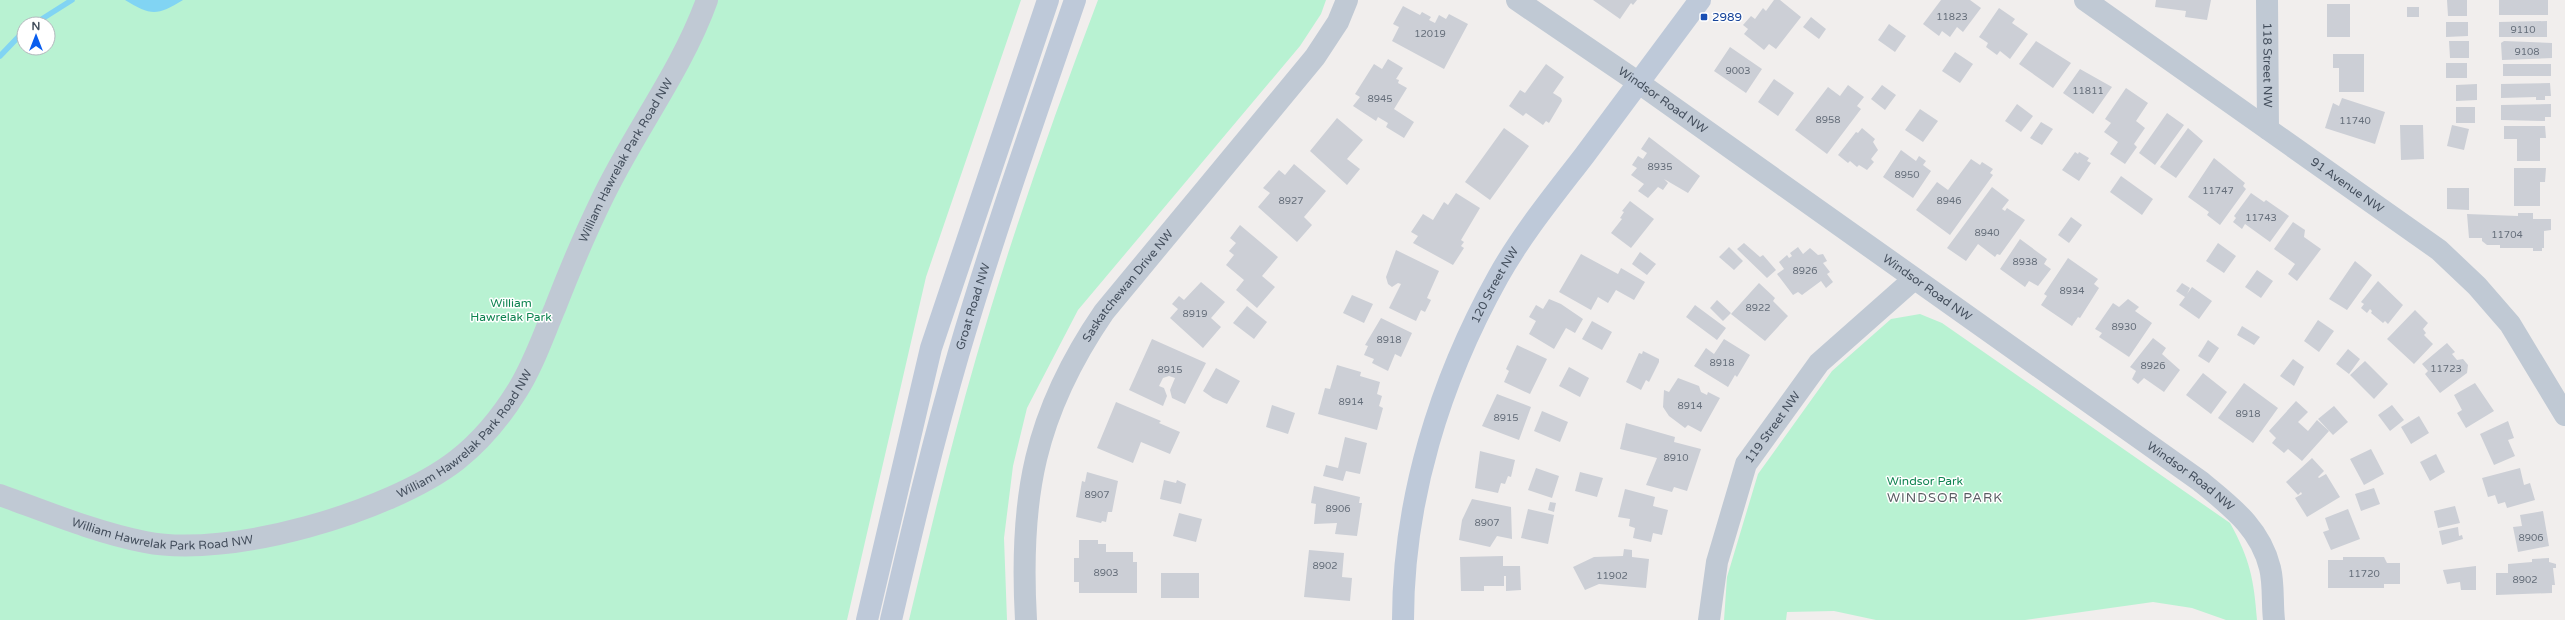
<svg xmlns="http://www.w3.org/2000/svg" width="2565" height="620" viewBox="0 0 2565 620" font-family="'Varela Round',sans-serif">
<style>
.green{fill:#b8f2d2;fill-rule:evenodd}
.water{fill:#81d4f3}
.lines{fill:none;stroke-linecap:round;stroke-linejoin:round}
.stream{stroke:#81d4f3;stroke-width:5.5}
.building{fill:#cccfd6}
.street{stroke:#c0c9d4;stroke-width:22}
.secondary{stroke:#bec9d9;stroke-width:22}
.transit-dot{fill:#1a4fb4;stroke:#fff;stroke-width:1.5}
.labels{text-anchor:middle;stroke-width:3;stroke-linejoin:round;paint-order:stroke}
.number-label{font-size:10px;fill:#666f7b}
.transit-label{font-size:12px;fill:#164399;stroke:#fff;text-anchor:start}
.street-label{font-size:12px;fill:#444f5d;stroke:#fff}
.park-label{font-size:12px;fill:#0f8451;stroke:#fff}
.neighbourhood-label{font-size:13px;letter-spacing:1px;fill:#5a5d63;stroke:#fff}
</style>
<rect width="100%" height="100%" fill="#f1eeed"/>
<path class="green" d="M0 0H1021L926 277 847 620H0ZM24 24H48V48H24Z
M1098 0H1326L1321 14 1300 46 1078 310 1027 408 1013 466 1004 538 1007 620H909C930 532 951 444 976 358 1011 237 1053 118 1098 0Z
M1920 314 1942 323 2230 523C2250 559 2254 580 2257 620H2226L2192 608 2153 602 2025 620H1876L1834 611 1787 612 1786 620H1724L1727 577 1758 474 1832 371 1891 319Z"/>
<path class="water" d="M125 0H183C157 16 151 16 125 0Z"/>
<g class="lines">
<path class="stream" d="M34 24 72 0
M0 56 24 31"/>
</g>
<path class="building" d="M1593 0H1637L1633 5 1631 3 1620 19Z
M1774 0H1780L1801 17 1776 49 1769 44 1764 50 1744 34 1748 29 1743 25 1751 16 1755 19 1763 8 1766 11Z
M1941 0H1970L1981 8 1963 32 1957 27 1950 37 1942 31 1939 36 1923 24Z
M2156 0H2211L2207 20 2185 17 2186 11 2155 7Z
M2447 0H2467V16H2448Z
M2499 0H2548V15H2499Z
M2327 4H2350V37H2327Z
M1403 6 1420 15 1422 12 1431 17 1429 20 1435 23 1439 15 1446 19 1449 14 1468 24 1444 69 1392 41 1399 27 1393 24Z
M2407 7H2419V17H2407Z
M1999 8 2015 19 2012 23 2028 34 2010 59 2000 51 1997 55 1986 47 1988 43 1979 37Z
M1811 17 1826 29 1819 39 1803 27Z
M2547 21V37H2499V22Z
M2446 22H2468V36L2446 37Z
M1889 24 1906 36 1895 52 1878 40Z
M2036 41 2071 63 2053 88 2019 64Z
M2449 41H2469V58H2450Z
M2504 41 2552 43V58L2502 60 2501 43Z
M1730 47 1762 69 1746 93 1714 71Z
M1955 52 1973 64 1960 83 1942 71Z
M2333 54H2364V92H2339V68H2333Z
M1388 59 1403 68 1396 79 1399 80 1398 83 1407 88 1394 109 1414 122 1404 138 1386 127 1388 123 1378 117 1376 121 1353 106 1360 97 1355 94 1374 64 1382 69Z
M2446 63H2467V78H2446Z
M1546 64 1564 77 1553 93 1561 98 1562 101 1549 123 1546 121 1543 125 1526 113 1523 116 1509 106 1520 90 1525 93Z
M2503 64H2551V76H2503Z
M2080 69 2112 87 2093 114 2063 93Z
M1774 79 1794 93 1778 116 1758 102Z
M2550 83 2551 96H2545V100H2536V97L2501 98V84Z
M2477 84V100L2456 101V85Z
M1848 85 1864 97 1857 106 1861 109 1827 154 1795 130 1828 87 1840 96Z
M1882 85 1896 95 1885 110 1871 99Z
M2126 88 2148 103 2136 121 2145 128 2134 144 2137 147 2125 164 2110 154 2118 142 2104 132 2111 123 2105 119Z
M2342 98 2385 112 2375 144 2325 128 2333 103 2339 106Z
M2017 104 2033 116 2021 132 2005 121Z
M2551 104V117H2545V121L2501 120V105Z
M2456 107H2475V123H2456Z
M1920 109 1938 121 1923 142 1905 130Z
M2167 113 2184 125 2155 165 2139 153Z
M1337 118 1363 140 1347 159 1360 169 1347 185 1310 151Z
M2041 122 2053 129 2042 145 2030 138Z
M2400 125H2423L2424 159 2401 160Z
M2452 125 2469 129 2464 150 2447 146Z
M2504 126H2545L2546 138H2540V161H2517V139H2504Z
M1504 128 1529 146 1490 200 1465 182Z
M1862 128 1875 139 1873 142 1878 150 1871 159 1874 162 1867 170 1859 165 1857 167 1850 161 1848 163 1838 155 1856 132 1858 133Z
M2188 128 2203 141 2176 178 2160 167Z
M1649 137 1700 176 1688 193 1664 179 1668 183 1663 190 1658 187 1648 198 1638 191 1644 184 1631 175 1637 168 1632 165 1638 156 1643 159 1647 153 1641 149Z
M1901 150 1916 161 1919 156 1926 161 1923 165 1931 171 1913 198 1883 177Z
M2075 152 2078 154 2079 152 2089 158 2087 161 2091 163 2079 181 2062 170Z
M2214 158 2245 183 2243 186 2246 189 2220 225 2207 215 2209 212 2188 197Z
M1971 159 1980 165 1982 162 1993 169 1990 173 1993 175 1950 235 1916 210 1937 182 1948 190Z
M1294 164 1326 191 1304 217 1312 225 1297 242 1258 207 1270 193 1263 188 1279 170 1285 175Z
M2514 168H2546L2545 182H2540V206H2514Z
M2121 176 2153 199 2142 215 2110 192Z
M1992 187 2009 200 2002 209 2005 211 2007 208 2025 220 2000 255 1997 254 1995 257 1978 244 1966 261 1947 248Z
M2447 188H2469V210L2447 209Z
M1456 193 1480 208 1461 240 1464 242 1461 246 1464 248 1453 265 1413 243 1418 236 1411 232 1423 214 1433 220 1444 202 1448 205Z
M2251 193 2264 202 2266 200 2289 216 2270 242 2245 224 2242 229 2233 222 2236 218 2234 216Z
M1630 201 1654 219 1631 248 1611 233 1622 219 1620 218 1624 212 1622 211Z
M2518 213H2533V219H2551V230L2544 231V248H2542V251H2533V248H2500V245H2487L2482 241V238H2469L2467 214 2518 216Z
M2071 217 2082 225 2069 243 2058 235Z
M2293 222 2305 230 2304 237 2321 249 2297 281 2288 274 2295 264 2274 249Z
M1240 225 1278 257 1262 276 1275 287 1257 308 1236 290 1244 280 1226 265 1234 255 1229 251 1236 243 1230 238Z
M2020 239 2047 259 2044 264 2051 269 2038 286 2029 281 2025 287 2000 269Z
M1744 243 1760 257 1763 255 1776 270 1767 278 1737 249Z
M2218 243 2236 256 2224 273 2206 261Z
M1729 247 1743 261 1734 270 1719 257Z
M1798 247 1803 254 1810 248 1818 255 1823 254 1827 261 1823 263 1830 272 1827 274 1833 282 1826 288 1821 281 1802 295 1798 292 1793 295 1777 274 1784 269 1779 262 1787 255 1789 258 1792 256 1790 253Z
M1396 250 1439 271 1427 298 1431 300 1425 312 1421 310 1416 321 1389 308 1401 284 1398 283 1392 287 1388 284 1386 277Z
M1640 252 1656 264 1647 275 1632 264Z
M1581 254 1618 274 1621 268 1645 282 1634 300 1616 290 1608 303 1598 297 1591 310 1559 292Z
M2068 258 2098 279 2094 284 2099 288 2080 318 2078 317 2072 326 2041 305 2047 296 2044 294Z
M2355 261 2372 275 2347 310 2329 299Z
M2257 270 2273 281 2261 298 2245 287Z
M2378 281 2403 305 2388 324 2385 321 2383 323 2371 313 2372 311 2370 309 2367 313 2361 308 2364 304 2361 302Z
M1201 282 1225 302 1211 318 1221 327 1203 348 1170 318 1178 309 1172 304 1179 296 1184 300Z
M1759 283 1775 298 1773 301 1788 316 1765 341 1731 314Z
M2182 283 2190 288 2187 294 2192 287 2212 301 2199 319 2179 305 2185 297 2176 291Z
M1352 295 1373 304 1364 323 1343 313Z
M1549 299 1561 304 1583 319 1575 333 1566 328 1554 349 1529 334 1536 321 1529 317 1536 305 1543 309Z
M2128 299 2139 307 2135 311 2152 323 2129 357 2099 337 2102 333 2095 329 2113 303 2119 307Z
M1717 300 1731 313 1723 321 1710 308Z
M1695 305 1726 328 1717 340 1686 317Z
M1247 306 1267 322 1254 339 1233 323Z
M2415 310 2428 323 2423 329 2426 333 2424 335 2433 344 2414 364 2387 339Z
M1381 318 1412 333 1401 357 1395 354 1388 371 1372 363 1374 359 1364 355 1368 346 1365 345Z
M2318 320 2334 331 2319 352 2304 341Z
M1592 321 1612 332 1602 350 1582 339Z
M2242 326 2260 337 2254 345 2237 335Z
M2153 338 2166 348 2162 354 2180 370 2164 392 2144 378 2138 384 2132 379 2136 371 2130 367Z
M1152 339 1206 363 1185 404 1172 398 1170 390 1175 378 1169 376 1163 378 1159 386 1164 388 1167 396 1163 406 1129 390Z
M1724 339 1750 355 1737 377 1735 375 1728 387 1694 366 1706 348 1714 354Z
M2208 340 2219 348 2209 363 2198 356Z
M2447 343 2455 352 2452 354 2457 360 2463 359 2468 365 2467 373 2440 393 2425 374 2428 371 2422 364Z
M1517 345 1547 359 1530 394 1504 382 1509 371 1506 369Z
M2348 349 2360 359 2349 374 2336 364Z
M1643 351 1659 359V362L1649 382 1646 380 1641 390 1626 382 1639 353 1642 354Z
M2293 359 2304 367 2294 386 2280 376Z
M2365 361 2388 384 2374 399 2350 375Z
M1337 365 1361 372 1360 376 1380 382 1377 394 1382 396 1379 406 1383 408 1377 430 1318 414 1325 388 1330 389Z
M1569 367 1589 378 1580 397 1559 386Z
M1216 368 1240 381 1227 404 1213 398 1203 391Z
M2203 373 2227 392 2211 414 2186 395Z
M1678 378 1699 386 1701 392 1707 395 1708 392 1720 398 1701 432 1688 425 1685 428 1669 416 1663 407 1664 390 1669 392Z
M2244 383 2278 408 2253 443 2218 418Z
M2475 383 2494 411 2466 428 2457 413 2462 410 2454 395Z
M1497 394 1531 407 1519 440 1482 426Z
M2296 401 2308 412 2298 422 2308 431 2317 420 2329 431 2302 461 2288 449 2284 453 2272 443 2276 438 2269 431Z
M1116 402 1161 421 1159 423 1180 432 1170 454 1141 442 1133 463 1097 448Z
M1272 405 1295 413 1288 434 1266 427Z
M2392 405 2404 420 2390 431 2378 415Z
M2334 406 2348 422 2333 435 2318 419Z
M1542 411 1568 422 1560 442 1534 431Z
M2419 416 2429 433 2411 444 2401 427Z
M2508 421 2514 438 2508 440 2515 456 2494 465 2480 434Z
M1626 423 1675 437 1674 442 1701 449 1687 491 1674 487 1672 492 1646 485 1657 458 1620 449Z
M1345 437 1367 443 1360 474 1346 471 1343 481 1323 476 1326 465 1338 468Z
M2371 449 2384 474 2364 485 2350 459Z
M1480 451 1515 460 1511 477 1508 476 1505 484 1501 483 1498 493 1475 488Z
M2436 454 2445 472 2430 481 2420 462Z
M2312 458 2324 471 2318 477 2319 478 2326 474 2340 497 2307 517 2295 498 2302 494 2301 492 2298 495 2286 482Z
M1536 468 1559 476 1552 498 1528 490Z
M2520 468 2524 485 2530 483 2535 500 2507 508 2505 502 2498 504 2495 495 2488 497 2482 478Z
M1087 472 1118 481 1112 512H1108L1106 522 1102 521 1101 523 1076 517 1082 481 1085 482Z
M1580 472 1603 478 1597 497 1575 491Z
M1164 480 1176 483 1177 480 1186 484 1181 504 1160 499Z
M1314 486 1360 497 1359 503H1362L1357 536 1335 534 1337 523 1314 524 1316 504 1311 503Z
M2374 488 2380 504 2361 511 2355 494Z
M1625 489 1655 497 1653 506 1668 510 1662 535 1653 533 1651 542 1633 538 1635 528 1629 526 1630 519 1618 517Z
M1472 499 1511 507 1512 539 1497 536 1490 547 1459 540 1462 520Z
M1550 502 1556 503 1554 512 1548 510Z
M2455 506 2460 523 2438 528 2434 511Z
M1528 509 1554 515 1548 544 1521 538Z
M2348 509 2360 539 2331 550 2323 532 2329 530 2325 518Z
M2543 511 2549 546 2518 552 2513 527 2522 526 2520 515Z
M1179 513 1202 519 1196 542 1173 536Z
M2458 527 2459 536 2462 535 2463 539 2442 545 2439 531Z
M1079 540H1098V544H1106V552H1133V562H1137V593H1079V582H1074V558H1079Z
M1624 549 1632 550V557L1649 559 1646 588 1599 584 1585 590 1573 567 1594 557 1623 556Z
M1309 550 1344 553 1342 577 1352 578 1350 601 1304 597Z
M1503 556V566H1520L1521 590 1506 591V576H1504V586H1484V591H1461L1460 557Z
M2343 557H2384L2387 563H2400V584H2384V588H2328V560H2343Z
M2549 558V562L2556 564V568H2553L2555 585H2552V593L2496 595V573H2508V564L2532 562V559Z
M2476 566V590H2461L2460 582 2447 584 2443 570Z
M1161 573H1199V598H1161Z"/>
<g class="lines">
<g class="street">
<path id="s1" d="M1517 0 1639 83 2200 481C2230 506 2260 527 2270 568 2274 584 2272 603 2274 620"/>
<path id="s2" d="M2085 0 2439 250 2477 286 2510 324 2565 415"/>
<path id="s3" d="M2267 0 2268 129"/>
<path id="s4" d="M0 495C47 512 95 532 145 542 229 559 390 512 457 460 481 441 501 417 517 391 533 366 543 336 555 308 569 272 584 236 601 201 633 133 681 72 707 0"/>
<path id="s5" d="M1026 620C1019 498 1034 414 1104 312L1315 57 1338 22 1347 0"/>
<path id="s6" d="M1709 620 1717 562 1746 464 1819 363 1914 279"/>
</g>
<g class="secondary">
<path d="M867 620 931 348 1048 0"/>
<path id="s7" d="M891 620C912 530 933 441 959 352 994 233 1035 117 1075 0"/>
<path id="s8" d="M1403 620C1403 500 1440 381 1498 277 1522 234 1554 195 1584 156 1623 104 1661 52 1700 0"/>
</g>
</g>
<rect class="transit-dot" x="1700" y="13" width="8" height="8" rx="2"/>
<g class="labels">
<g class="number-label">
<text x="1952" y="20">11823</text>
<text x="2523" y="33">9110</text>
<text x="1430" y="37">12019</text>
<text x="2527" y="55">9108</text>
<text x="1738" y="74">9003</text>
<text x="2088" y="94">11811</text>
<text x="1380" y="102">8945</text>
<text x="1828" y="123">8958</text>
<text x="2355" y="124">11740</text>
<text x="1660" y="170">8935</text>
<text x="1907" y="178">8950</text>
<text x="2218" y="194">11747</text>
<text x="1291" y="204">8927</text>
<text x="1949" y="204">8946</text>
<text x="2261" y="221">11743</text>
<text x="1987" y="236">8940</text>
<text x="2507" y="238">11704</text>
<text x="2025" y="265">8938</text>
<text x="1805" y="274">8926</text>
<text x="2072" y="294">8934</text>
<text x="1758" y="311">8922</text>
<text x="1195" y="317">8919</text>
<text x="2124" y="330">8930</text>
<text x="1389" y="343">8918</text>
<text x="1722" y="366">8918</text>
<text x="2153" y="369">8926</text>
<text x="2446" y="372">11723</text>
<text x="1170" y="373">8915</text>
<text x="1351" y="405">8914</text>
<text x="1690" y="409">8914</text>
<text x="2248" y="417">8918</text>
<text x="1506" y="421">8915</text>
<text x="1676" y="461">8910</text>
<text x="1097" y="498">8907</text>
<text x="1338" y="512">8906</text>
<text x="1487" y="526">8907</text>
<text x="2531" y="541">8906</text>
<text x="1325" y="569">8902</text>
<text x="1106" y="576">8903</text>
<text x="2364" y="577">11720</text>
<text x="1612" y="579">11902</text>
<text x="2525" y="583">8902</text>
</g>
<g class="transit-label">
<text x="1712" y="21">2989</text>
</g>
<g class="street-label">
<text dy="4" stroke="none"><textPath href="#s3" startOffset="65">118 Street NW</textPath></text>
<text dy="4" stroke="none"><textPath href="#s1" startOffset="177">Windsor Road NW</textPath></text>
<text dy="4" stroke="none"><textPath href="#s4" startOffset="829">William Hawrelak Park Road NW</textPath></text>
<text dy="4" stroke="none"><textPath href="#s2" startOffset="321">91 Avenue NW</textPath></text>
<text dy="4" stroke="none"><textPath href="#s5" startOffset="360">Saskatchewan Drive NW</textPath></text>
<text dy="4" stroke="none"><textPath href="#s8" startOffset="351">120 Street NW</textPath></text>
<text dy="4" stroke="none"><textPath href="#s1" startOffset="501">Windsor Road NW</textPath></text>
<text dy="4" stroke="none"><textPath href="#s7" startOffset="324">Groat Road NW</textPath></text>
<text dy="4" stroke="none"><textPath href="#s6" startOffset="206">119 Street NW</textPath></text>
<text dy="4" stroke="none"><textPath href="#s4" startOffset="505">William Hawrelak Park Road NW</textPath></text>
<text dy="4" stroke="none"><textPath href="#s1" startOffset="825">Windsor Road NW</textPath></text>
<text dy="4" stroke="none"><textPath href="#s4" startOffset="169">William Hawrelak Park Road NW</textPath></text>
</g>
<g class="park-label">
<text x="511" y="307">William<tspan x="511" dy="14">Hawrelak Park</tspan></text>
<text x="1925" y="485">Windsor Park</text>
</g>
<g class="neighbourhood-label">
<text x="1945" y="502">WINDSOR PARK</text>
</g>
</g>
<g transform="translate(36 36)"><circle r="19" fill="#ffffff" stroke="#b4b9be"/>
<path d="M0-3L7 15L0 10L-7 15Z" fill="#0a5eee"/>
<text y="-6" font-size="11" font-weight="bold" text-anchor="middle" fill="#444f5d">N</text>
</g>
</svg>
